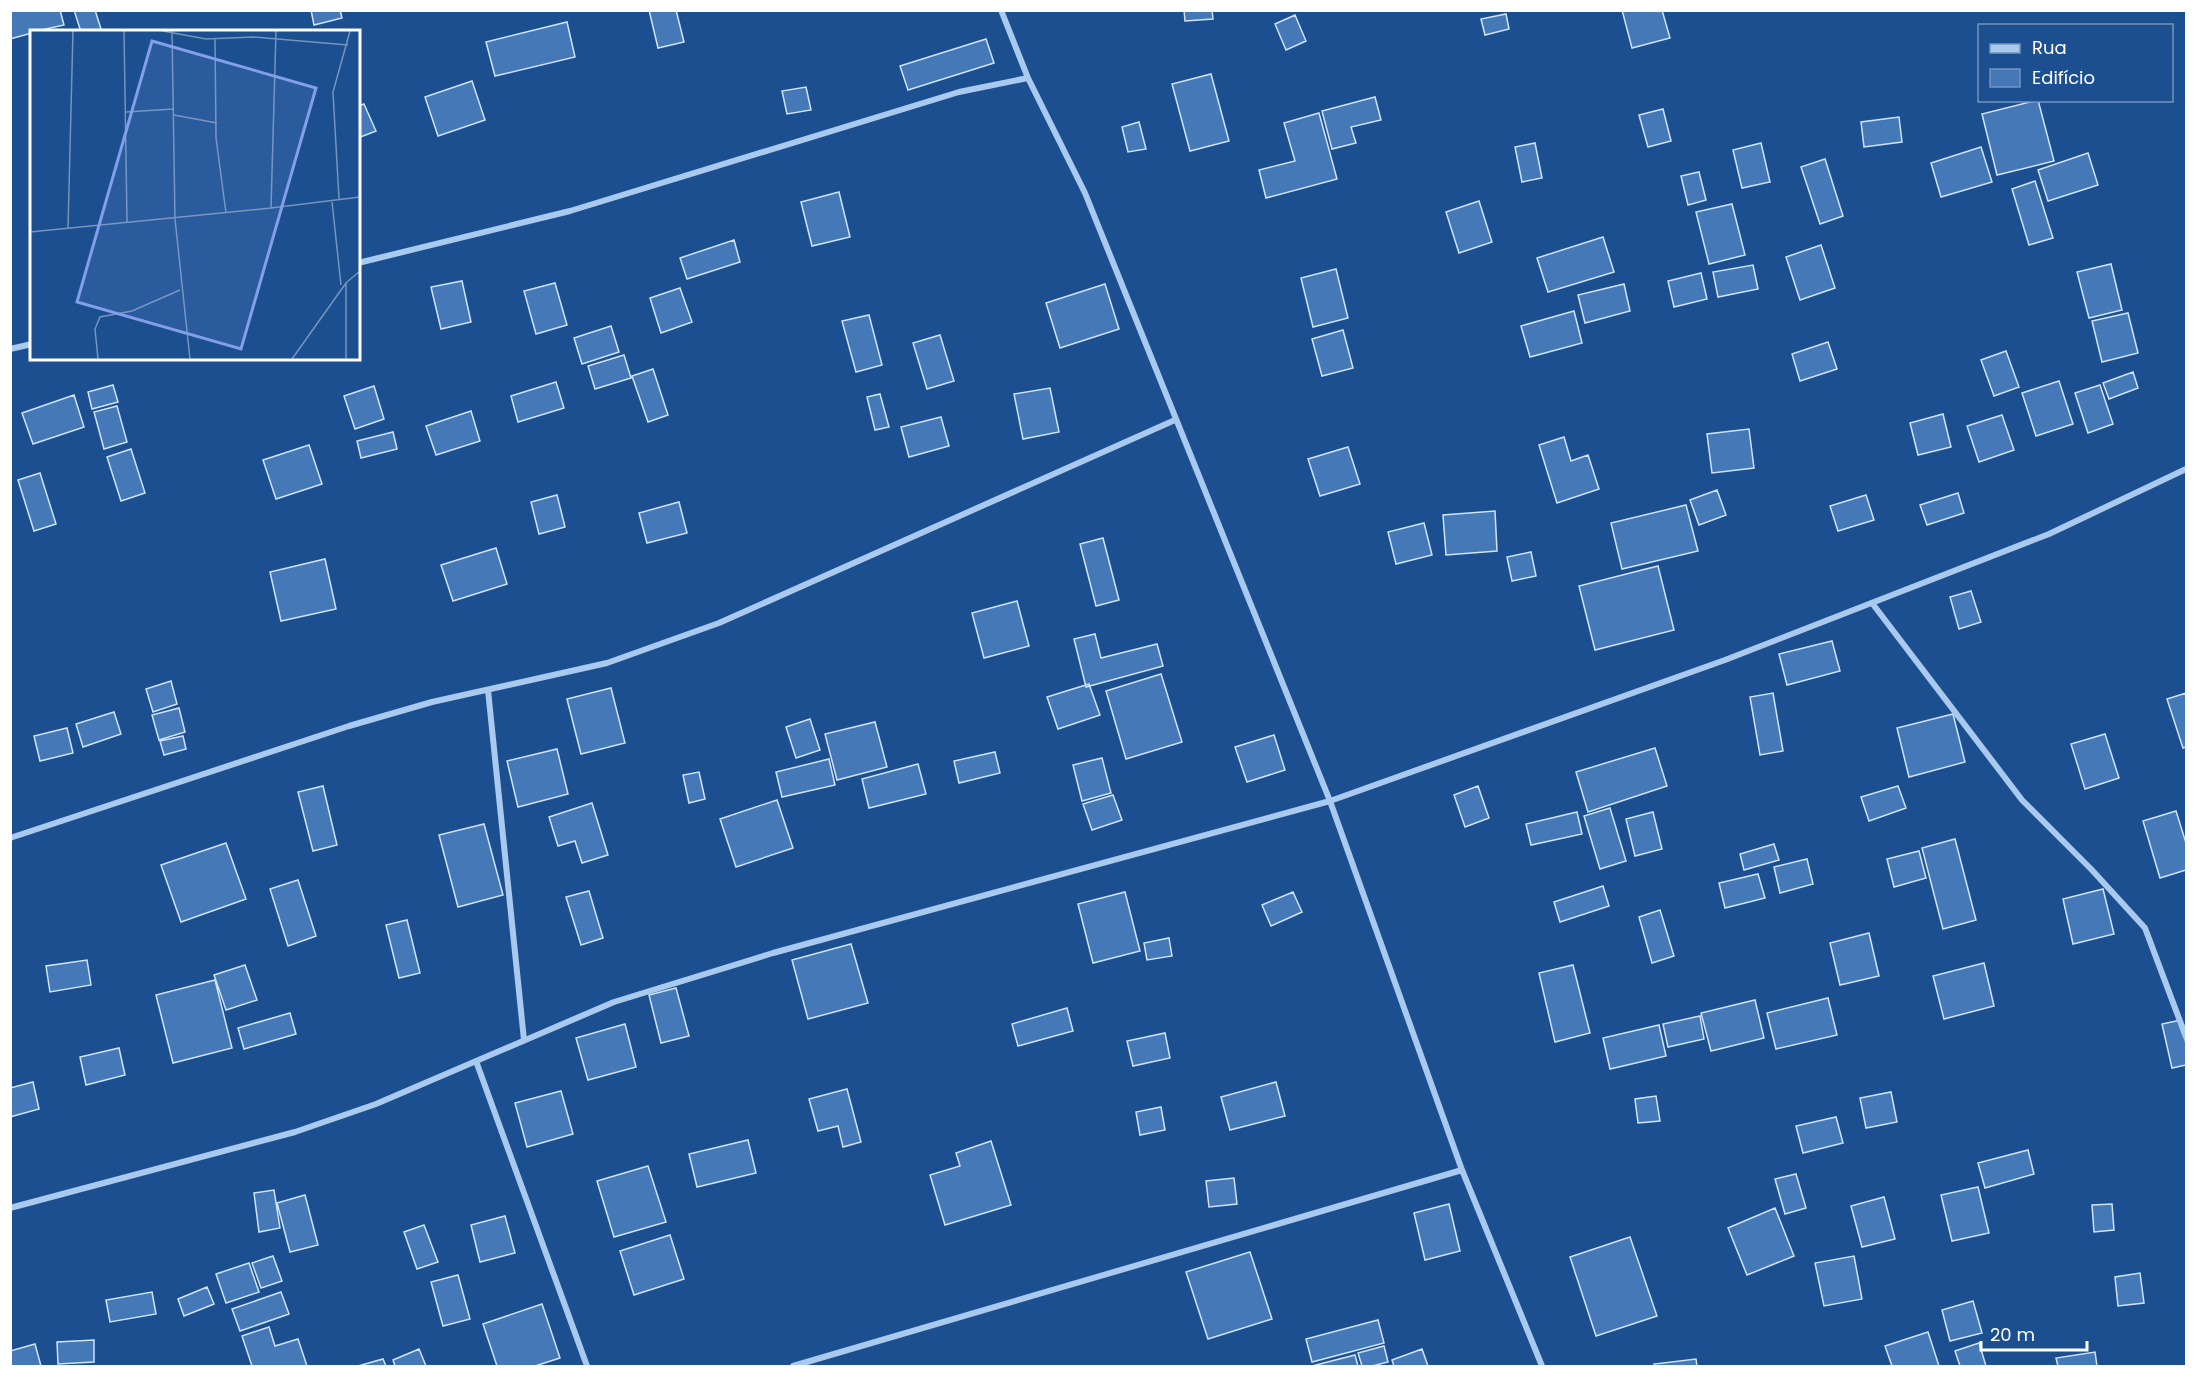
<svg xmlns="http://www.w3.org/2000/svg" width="2197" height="1377" viewBox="0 0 2197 1377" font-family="Poppins,sans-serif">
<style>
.building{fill:#4478b7;stroke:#cfe3fa;stroke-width:1.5}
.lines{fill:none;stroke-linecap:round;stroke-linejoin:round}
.minor{stroke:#a9c9ee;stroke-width:6}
.inset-road{fill:none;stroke:#7695bc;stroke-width:1.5}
.view{fill:#839eea;fill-opacity:0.15;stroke:#839eea;stroke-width:3}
.inset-edge{fill:none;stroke:#fff;stroke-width:3}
</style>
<rect width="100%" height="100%" fill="#1b4f8f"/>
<path class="building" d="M10 10H60L64 25 32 32V33L10 39Z
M74 10H95L102 32H81Z
M311 10H340L342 18 314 25Z
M649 10H676L684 42 658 48Z
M1184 10H1212L1213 19 1185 21Z
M1622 10H1662L1670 38 1632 48Z
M1506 14 1509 29 1485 35 1481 19Z
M1295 15 1306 41 1286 50 1275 24Z
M567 22 575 57 495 76 486 42Z
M986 39 994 63 908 90 900 66Z
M1211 74 1229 141 1190 151 1172 84Z
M472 81 485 120 438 136 425 97Z
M806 87 811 110 787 114 782 91Z
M1375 97 1381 120 1351 127 1356 143 1332 149 1322 111Z
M2038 100 2054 161 1997 175 1982 114Z
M364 104 376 131 358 138V106Z
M1663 109 1671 141 1648 147 1639 115Z
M1319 113 1337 179 1266 198 1259 170 1295 161 1284 123Z
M1899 117 1902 142 1864 147 1861 122Z
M1139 122 1146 149 1128 152 1122 127Z
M1535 143 1542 178 1522 182 1515 147Z
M1761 143 1770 182 1742 188 1733 150Z
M1981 147 1992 182 1941 197 1931 163Z
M2088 153 2098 185 2048 201 2038 170Z
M1825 159 1843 216 1820 224 1801 167Z
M1699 172 1706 200 1688 205 1681 176Z
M2035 181 2053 238 2029 245 2012 189Z
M839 192 850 237 812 246 801 202Z
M1479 201 1492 242 1459 253 1446 212Z
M1732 204 1745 255 1709 264 1696 212Z
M1603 237 1614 272 1548 292 1537 258Z
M734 240 740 262 687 279 680 258Z
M1821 245 1835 288 1800 300 1786 257Z
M2111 264 2122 310 2089 318 2077 272Z
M1753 265 1758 289 1718 297 1713 272Z
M1336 269 1348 318 1313 327 1301 278Z
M1701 273 1707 299 1674 307 1668 281Z
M462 281 471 322 441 329 431 287Z
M555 283 567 325 536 334 524 291Z
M1105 284 1119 329 1060 348 1046 303Z
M1624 284 1630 311 1585 323 1578 295Z
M680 288 692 322 661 333 650 298Z
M1574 311 1582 343 1530 357 1521 326Z
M2128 313 2138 353 2102 362 2092 321Z
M869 315 882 365 856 372 842 321Z
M611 326 619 352 582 364 574 338Z
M1343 330 1353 368 1322 376 1312 339Z
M940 335 954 381 927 389 913 343Z
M1828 342 1837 369 1800 381 1792 354Z
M2006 351 2019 387 1994 396 1981 360Z
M624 355 631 378 595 389 588 366Z
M653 369 668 415 648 422 632 376Z
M2133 372 2138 388 2109 399 2103 383Z
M2059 381 2073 424 2036 436 2022 393Z
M556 382 564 408 518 422 511 396Z
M113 385 118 402 92 409 88 392Z
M2100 385 2113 424 2088 433 2075 393Z
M374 386 384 419 355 429 344 396Z
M1050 388 1059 432 1023 439 1014 394Z
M880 394 889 427 875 430 867 397Z
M74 395 84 427 33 444 22 413Z
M117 406 127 442 104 449 94 412Z
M471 411 480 441 436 455 426 426Z
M1943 414 1951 447 1918 455 1910 423Z
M2002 415 2014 450 1979 462 1967 426Z
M941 417 949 446 909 457 901 427Z
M1749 429 1754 468 1712 473 1707 434Z
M393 432 397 449 361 458 357 441Z
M1564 437 1571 461 1588 455 1599 489 1557 503 1539 445Z
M309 445 322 484 276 499 263 460Z
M1348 447 1360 484 1320 496 1308 459Z
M131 449 145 493 121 501 107 457Z
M40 473 56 524 34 531 18 480Z
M1717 490 1726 515 1699 525 1690 500Z
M1958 493 1964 513 1927 525 1920 505Z
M557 495 565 527 539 534 531 502Z
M1866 495 1874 520 1838 531 1830 506Z
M679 502 687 533 647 543 639 513Z
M1686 505 1698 551 1622 569 1611 523Z
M1495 511 1497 551 1446 555 1443 515Z
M1424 523 1432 555 1396 564 1388 532Z
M1103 538 1119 600 1096 606 1080 544Z
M496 548 507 584 453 601 441 565Z
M1531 552 1536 576 1512 581 1507 557Z
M325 559 336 609 281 621 270 572Z
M1658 566 1674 630 1595 650 1579 586Z
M1971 591 1981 622 1959 629 1950 597Z
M1017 601 1029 646 984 658 972 613Z
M1095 634 1101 658 1157 644 1163 666 1086 687 1074 639Z
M1832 641 1840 671 1787 685 1779 654Z
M1161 674 1182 742 1126 759 1106 691Z
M171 681 177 704 153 712 146 689Z
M1089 684 1100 715 1058 729 1047 697Z
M611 688 625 743 581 754 567 699Z
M1773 693 1783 751 1760 755 1750 697Z
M2186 693V747L2183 748 2167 699Z
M179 708 185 732 159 740 152 715Z
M114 712 121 734 83 747 76 724Z
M1953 714 1965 762 1909 777 1897 728Z
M810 719 820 750 796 758 786 727Z
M875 722 887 767 837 780 825 734Z
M67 728 73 753 40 761 34 736Z
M2105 734 2119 778 2085 789 2071 744Z
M1274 735 1285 770 1247 782 1235 747Z
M183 736 186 749 164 755 160 741Z
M1655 748 1667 786 1588 812 1576 772Z
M557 749 568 794 518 807 507 761Z
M995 752 1000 773 959 783 954 761Z
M1102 758 1111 793 1082 801 1073 765Z
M829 759 835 785 782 797 776 772Z
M918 764 926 794 869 808 862 779Z
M699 772 705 799 689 803 683 775Z
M323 786 337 845 313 851 298 792Z
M1478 786 1489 818 1465 827 1454 795Z
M1898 786 1906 808 1869 821 1861 797Z
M1113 795 1122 820 1092 830 1083 804Z
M777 800 793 848 736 867 720 819Z
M592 803 608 855 582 863 575 841 558 846 549 817Z
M1610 808 1626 861 1600 869 1584 816Z
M2176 811 2186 843V870L2160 878 2143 821Z
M1577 812 1582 834 1531 845 1526 824Z
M1653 812 1662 849 1635 856 1626 819Z
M484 824 503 895 458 907 439 835Z
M1955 839 1976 920 1943 929 1922 848Z
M226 843 246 899 181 922 161 865Z
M1774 844 1779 860 1744 870 1740 854Z
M1919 851 1926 878 1894 887 1887 859Z
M1807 859 1813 884 1780 893 1774 867Z
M1758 874 1765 898 1725 908 1719 883Z
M298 880 316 936 288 946 270 889Z
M1603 886 1609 906 1560 922 1554 902Z
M2103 889 2114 934 2073 944 2063 899Z
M589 891 603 938 581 945 566 897Z
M1125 892 1140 951 1093 963 1078 904Z
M1293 892 1302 912 1271 926 1262 905Z
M1660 910 1674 956 1652 963 1639 917Z
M407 920 420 973 399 978 386 925Z
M1869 933 1879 976 1840 985 1830 943Z
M1169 938 1172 956 1147 960 1144 943Z
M851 944 868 1003 808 1019 792 960Z
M87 960 91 985 50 992 46 966Z
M1984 963 1994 1006 1944 1019 1933 976Z
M245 965 257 1000 226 1010 214 975Z
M1573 965 1590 1033 1555 1042 1539 973Z
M215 980 232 1048 173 1063 156 995Z
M676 988 689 1036 661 1043 649 995Z
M1828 998 1837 1035 1776 1049 1767 1013Z
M1755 1000 1764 1038 1711 1051 1701 1013Z
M1067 1008 1073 1031 1018 1046 1012 1024Z
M290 1013 296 1034 244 1049 238 1028Z
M1700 1016 1704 1039 1668 1047 1663 1024Z
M2181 1020 2186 1044V1065L2172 1068 2162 1024Z
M625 1024 636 1067 588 1080 576 1038Z
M1659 1025 1666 1056 1610 1069 1603 1038Z
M1165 1033 1170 1058 1133 1066 1127 1041Z
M119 1048 125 1075 86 1085 80 1057Z
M33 1082 39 1109 10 1117V1088Z
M1276 1082 1285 1116 1230 1130 1221 1097Z
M847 1089 861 1142 843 1147 838 1126 818 1131 809 1099Z
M561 1091 573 1134 527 1147 515 1103Z
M1891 1092 1897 1122 1866 1128 1860 1098Z
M1656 1096 1660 1121 1638 1123 1635 1099Z
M1161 1107 1165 1130 1140 1135 1136 1112Z
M1836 1117 1843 1143 1803 1153 1796 1126Z
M748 1140 756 1173 697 1187 689 1154Z
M991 1141 1011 1205 945 1225 930 1175 960 1166 956 1153Z
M2028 1150 2034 1174 1985 1188 1978 1163Z
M648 1166 666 1222 614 1237 597 1181Z
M1796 1174 1806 1208 1785 1214 1775 1179Z
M1234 1178 1237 1204 1209 1207 1206 1181Z
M1978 1187 1989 1233 1952 1241 1941 1195Z
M274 1190 280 1228 259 1232 254 1193Z
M305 1195 318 1245 290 1252 277 1203Z
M1884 1197 1895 1239 1862 1247 1851 1206Z
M1449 1204 1460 1251 1425 1260 1414 1213Z
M2112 1204 2114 1230 2094 1232 2092 1205Z
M1775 1208 1794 1256 1747 1275 1728 1228Z
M505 1216 515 1253 480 1262 471 1225Z
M424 1225 438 1262 417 1269 404 1232Z
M670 1235 684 1279 634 1295 620 1251Z
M1630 1237 1657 1316 1596 1336 1570 1257Z
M1250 1252 1272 1319 1208 1339 1186 1272Z
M273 1256 282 1281 261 1288 252 1263Z
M1854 1256 1862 1299 1824 1306 1815 1263Z
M249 1263 259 1292 226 1303 216 1274Z
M2140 1273 2144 1303 2118 1306 2115 1277Z
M458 1275 470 1319 443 1326 431 1282Z
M207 1287 214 1304 184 1316 178 1299Z
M152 1292 156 1314 110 1322 106 1300Z
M281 1292 289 1314 240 1331 232 1309Z
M1973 1301 1982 1333 1950 1341 1942 1310Z
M542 1304 560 1358 535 1366H497L483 1324Z
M1378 1320 1384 1343 1312 1362 1306 1339Z
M269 1327 275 1346 298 1339 307 1366H252L242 1336Z
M1928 1332 1939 1366H1892L1885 1346Z
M94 1340V1362L58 1364 57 1342Z
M1979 1343 1986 1366H1960L1955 1351Z
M35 1344 41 1366H10V1351Z
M1384 1346 1388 1362 1372 1366H1362L1358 1353Z
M419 1349 426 1366H395L393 1360Z
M1422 1349 1428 1366H1394L1392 1360Z
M2095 1352 2097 1366H2058L2056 1358Z
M1355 1355 1358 1366H1312Z
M383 1359 386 1366H358Z
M1696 1359 1697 1366H1655L1654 1364Z"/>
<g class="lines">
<path class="minor" d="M1001 10 1028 78
M358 263 570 211 959 92 1028 78 1085 193 1330 801 1462 1170 1542 1366
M10 349 32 344
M1872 603 2022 800 2091 869 2145 928 2186 1037
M488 690 524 1040
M10 838 349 726 432 702 607 663 719 623 1175 420
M476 1061 587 1366
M10 1208 295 1132 376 1104 614 1002 773 953 1330 801 1725 660 2049 534 2186 469
M793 1366 1462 1170"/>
</g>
<g transform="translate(30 30)">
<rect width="330" height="330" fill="#1b4f8f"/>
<path class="inset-road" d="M94 1 97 192M133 1 176 9 223 7 318 15M142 1 145 189 160 329M185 8 186 108 196 183M96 82 143 79M144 85 187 93M309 169 303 62 320 1M302 172 311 255M241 178 330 167M38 198 43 1M0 202 241 178 246 1M68 329 65 299 70 287 102 281 150 260M262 329 316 253M316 329V253L330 241"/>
<path class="view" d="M122 11 286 58 211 319 47 272Z"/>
<rect width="330" height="330" class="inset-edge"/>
</g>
<rect width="2197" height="1377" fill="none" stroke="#ffffff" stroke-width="24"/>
<rect x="1978" y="24" width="195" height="78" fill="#1b4f8f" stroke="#7695bc" stroke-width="1.5"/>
<rect x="1990" y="44" width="30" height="9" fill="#a9c9ee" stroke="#7695bc" stroke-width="1.5"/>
<text x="2032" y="54" font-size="18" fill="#ffffff">Rua</text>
<rect x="1990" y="69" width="30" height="18" fill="#4478b7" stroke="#7695bc" stroke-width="1.5"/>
<text x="2032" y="84" font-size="18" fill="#ffffff">Edifício</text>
<path d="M1981 1341v9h106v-9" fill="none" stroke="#ffffff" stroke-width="3"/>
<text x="1990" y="1341" font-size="18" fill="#ffffff" stroke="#1b4f8f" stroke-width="4.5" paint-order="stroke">20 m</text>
</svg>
